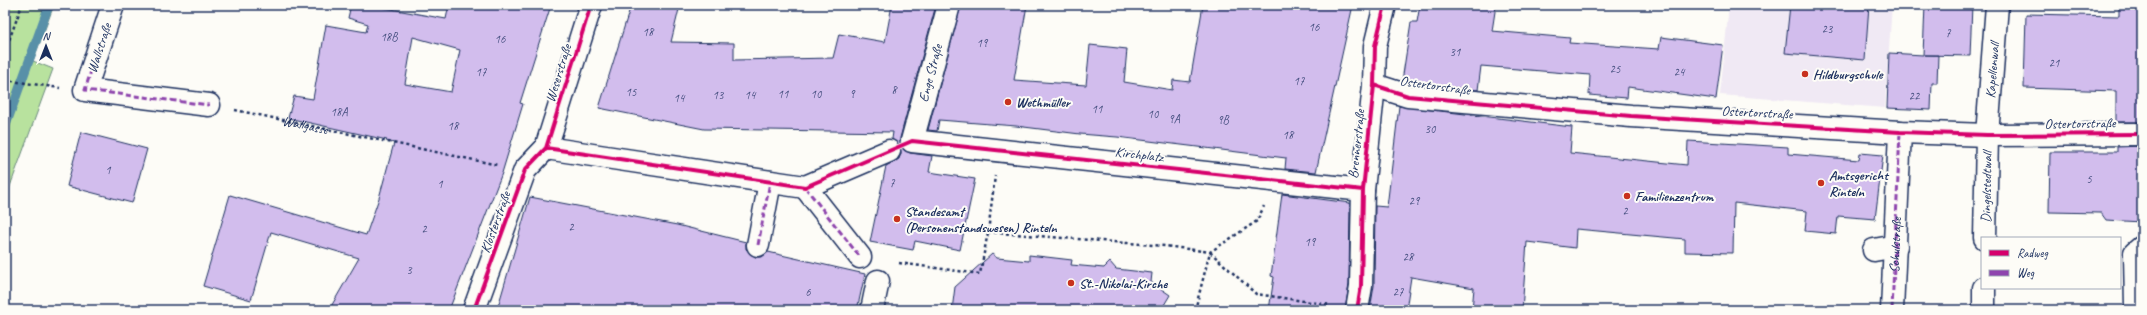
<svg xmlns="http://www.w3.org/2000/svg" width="2147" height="315" viewBox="0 0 2147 315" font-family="Caveat,sans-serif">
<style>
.built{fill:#f0e9f4}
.green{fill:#b8e29e;stroke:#6a887e}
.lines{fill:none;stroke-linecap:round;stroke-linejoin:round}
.stream{stroke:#5890a8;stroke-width:9}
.building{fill:#d2bded;stroke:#1b2f5e;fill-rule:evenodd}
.minor-casing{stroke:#1b2f5e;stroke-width:25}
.path{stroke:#1b2f5e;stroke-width:2.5;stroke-dasharray:3 3;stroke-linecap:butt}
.minor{stroke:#fdfcf7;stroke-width:22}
.quiet{stroke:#8e44ad;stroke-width:3;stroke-dasharray:6 3;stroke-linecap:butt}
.cycleway-casing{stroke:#fdfcf7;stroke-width:6}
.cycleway{stroke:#d6006c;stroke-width:4}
.poi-dot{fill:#c8321e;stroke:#fdfcf7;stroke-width:1.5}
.labels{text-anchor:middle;stroke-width:4;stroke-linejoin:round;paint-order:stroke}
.number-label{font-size:12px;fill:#495282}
.street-label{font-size:14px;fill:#1b2f5e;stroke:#fdfcf7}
.poi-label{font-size:14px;font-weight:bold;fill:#1b2f5e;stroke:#fdfcf7;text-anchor:start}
</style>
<rect width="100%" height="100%" fill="#fdfcf7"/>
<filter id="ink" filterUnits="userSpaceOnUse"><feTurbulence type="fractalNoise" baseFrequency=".025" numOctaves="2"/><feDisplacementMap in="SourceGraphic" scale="8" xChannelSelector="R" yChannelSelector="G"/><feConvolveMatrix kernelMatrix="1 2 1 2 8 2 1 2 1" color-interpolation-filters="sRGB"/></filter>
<g filter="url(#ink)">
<path class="built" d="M1729 5H1892L1885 108 1720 95Z"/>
<path class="green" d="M5 5H54L33 61 53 69 5 200Z"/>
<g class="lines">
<path class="stream" d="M5 128 49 5"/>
</g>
<path class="building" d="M351 5H369L446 19 449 5H551L520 103 523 104 502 173 449 310H329L359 258 271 232 251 300 203 286 230 195 366 235 379 198 394 143 386 141 387 140 288 118 294 96 313 99 326 25 366 32 368 24 348 18ZM413 37 460 50 451 92 405 84Z
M631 5H680L671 42 734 43V60L833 58 839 34 885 42 892 5H936L900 138V144L904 150 910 153 932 156 929 172 975 179 960 250 915 241 913 250 870 242 886 166 899 159 901 153 900 146 892 139 893 132 704 129 599 108Z
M961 5H1027L1014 80 1086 85 1090 45 1127 49 1124 82 1172 90 1173 80 1190 82 1203 5H1353L1316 172 1285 169 1286 158 1117 137 1080 134 1016 126 939 120 937 131 928 130Z
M1420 5H1496L1492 31 1570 38 1569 43 1659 49 1661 37 1723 45 1716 99 1628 87 1627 98 1589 95 1590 75 1481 66 1478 90 1411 84 1402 81 1411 22H1417Z
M1790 5H1869L1865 60 1785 53Z
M1925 5H1972L1970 56 1924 55H1938L1937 83H1932L1931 110 1887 108 1889 53 1923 55Z
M2119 5H2142V122H2116V91L2024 88 2026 14 2119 16Z
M1399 106 1572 127 1570 153 1687 165 1688 141 1788 147V154L1859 160 1860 153 1883 155 1875 219 1838 216 1836 234 1805 231 1807 211 1734 203 1733 253 1685 252V239L1576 229 1575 248 1527 242 1522 310H1472L1474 288 1411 277 1406 310H1370L1374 286 1375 206 1387 207Z
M81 132 147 149 132 203 67 186Z
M2142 146V222L2106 220 2101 213 2049 212 2050 152H2117V147Z
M1282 194 1350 203 1349 285 1345 310H1269L1274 277 1271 276Z
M530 197 677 225 746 242V249L755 257H762L768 252 865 274 857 310H497Z
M992 254 997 258 1029 261V255L1072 260 1071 265 1104 268 1110 262 1116 269 1152 273 1151 282 1170 295 1161 310H952L955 287Z"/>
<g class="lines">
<g class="minor-casing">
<g id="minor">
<path d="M113 5 85 90 209 105"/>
<path d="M949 5 912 141 1363 190"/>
<path d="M1374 85 1408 96 1631 116 1900 132 1987 135 2142 134"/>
<path d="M546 148 805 187 889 151"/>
<path d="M805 187 860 257"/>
<path id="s2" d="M1985 238 1987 135 1997 5"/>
<path d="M758 245 770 182"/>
<path d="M1874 250 1896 246"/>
<path d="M2136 308 2135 253 2142 247"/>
<path d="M474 310 525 170 546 148 591 5"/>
<path d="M872 310 878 281"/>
<path d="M1357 310 1361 286 1363 190 1374 85 1375 46 1385 5"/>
<path id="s3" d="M1892 310 1900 132"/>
<path d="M1984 310V288"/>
</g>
</g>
<g class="path">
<path d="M5 51 22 5"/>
<path d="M5 80 60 88"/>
<path id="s1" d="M235 110 498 165"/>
<path d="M988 232 1165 246 1210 252 1257 221 1264 206"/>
<path d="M899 263 980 274 988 232 995 176"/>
<path d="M1195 310 1210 252 1256 294 1331 305"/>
</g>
<use href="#minor" class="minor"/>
<path class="quiet" d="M97 52 85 90 209 105
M805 187 860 257
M758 245 770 182
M1892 310 1900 132"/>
<g class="cycleway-casing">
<path id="cycleway" d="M1374 85 1408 96 1631 116 1900 132 1987 135 2142 134
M546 148 805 187 912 141 1363 190
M474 310 525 170 546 148 591 5
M1357 310 1361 286 1363 190 1374 85 1375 46 1385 5"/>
</g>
<use href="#cycleway" class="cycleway"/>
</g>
</g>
<g class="poi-dot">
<circle cx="1805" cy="74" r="4"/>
<circle cx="1008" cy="102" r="4"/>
<circle cx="1821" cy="183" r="4"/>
<circle cx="1627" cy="196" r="4"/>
<circle cx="897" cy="219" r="4"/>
<circle cx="1071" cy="283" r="4"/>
</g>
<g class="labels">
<g class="number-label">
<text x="1314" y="31">16</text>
<text x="1827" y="33">23</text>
<text x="648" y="36">18</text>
<text x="1948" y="37">7</text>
<text x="389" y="41">18B</text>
<text x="500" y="43">16</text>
<text x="982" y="47">19</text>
<text x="1455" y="56">31</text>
<text x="2054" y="67">21</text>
<text x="1615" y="73">25</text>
<text x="481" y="76">17</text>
<text x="1679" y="76">24</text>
<text x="1299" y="85">17</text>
<text x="894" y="94">8</text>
<text x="631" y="96">15</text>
<text x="783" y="98">11</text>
<text x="816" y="98">10</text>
<text x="852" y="98">9</text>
<text x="718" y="99">13</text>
<text x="750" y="99">14</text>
<text x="1914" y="100">22</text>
<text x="679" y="102">14</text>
<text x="1097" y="113">11</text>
<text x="339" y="116">18A</text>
<text x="1153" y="118">10</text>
<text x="1174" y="123">9A</text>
<text x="1223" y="124">9B</text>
<text x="453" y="130">18</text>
<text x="1430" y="133">30</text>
<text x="1288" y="139">18</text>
<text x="108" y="174">1</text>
<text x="2089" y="183">5</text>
<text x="892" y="187">7</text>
<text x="440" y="188">1</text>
<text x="1414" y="205">29</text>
<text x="1625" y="215">2</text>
<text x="571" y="231">2</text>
<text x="424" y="233">2</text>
<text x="1310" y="246">19</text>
<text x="1408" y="261">28</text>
<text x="409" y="274">3</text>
<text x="808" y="296">6</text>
<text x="1398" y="296">27</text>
</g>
<g class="street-label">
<text transform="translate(99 48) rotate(-72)" y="5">Wallstraße</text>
<text dy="5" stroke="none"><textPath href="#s2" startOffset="168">Kapellenwall</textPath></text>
<text transform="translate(558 73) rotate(-73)" y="5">Weserstraße</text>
<text transform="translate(930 73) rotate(-75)" y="5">Enge Straße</text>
<text transform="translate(1435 85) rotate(8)" y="5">Ostertorstraße</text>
<text transform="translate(1757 112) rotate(3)" y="5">Ostertorstraße</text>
<text transform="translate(2080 123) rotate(-1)" y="5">Ostertorstraße</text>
<text dy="5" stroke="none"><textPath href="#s1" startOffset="72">Wallgasse</textPath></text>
<text transform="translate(1356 144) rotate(-84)" y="5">Brennerstraße</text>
<text transform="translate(1139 154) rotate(7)" y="5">Kirchplatz</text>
<text dy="5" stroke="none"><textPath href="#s2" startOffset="51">Dingelstedtwall</textPath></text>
<text transform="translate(495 222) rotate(-70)" y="5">Klosterstraße</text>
<text dy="5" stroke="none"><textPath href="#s3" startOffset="65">Schulstraße</textPath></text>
</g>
<g class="poi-label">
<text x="1813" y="79">Hildburgschule</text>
<text x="1016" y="107">Wethmüller</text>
<text x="1829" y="180">Amtsgericht<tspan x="1829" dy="16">Rinteln</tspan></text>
<text x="1635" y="201">Familienzentrum</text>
<text x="905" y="216">Standesamt<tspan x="905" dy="16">(Personenstandswesen) Rinteln</tspan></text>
<text x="1079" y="288">St.-Nikolai-Kirche</text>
</g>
</g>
<rect width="2147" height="315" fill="none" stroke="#fdfcf7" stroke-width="20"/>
<rect x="10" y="10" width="2127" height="295" fill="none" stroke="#1b2f5e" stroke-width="1.5" filter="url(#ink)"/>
<rect x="1981" y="237" width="140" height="52" fill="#fdfcf7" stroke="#a3aaba"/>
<rect x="1989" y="250" width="20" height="6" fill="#d6006c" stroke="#a3aaba"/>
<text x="2017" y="257" font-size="12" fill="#1b2f5e">Radweg</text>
<rect x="1989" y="270" width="20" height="6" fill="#8e44ad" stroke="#a3aaba"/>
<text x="2017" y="277" font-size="12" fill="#1b2f5e">Weg</text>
<g transform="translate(46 46)" stroke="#fdfcf7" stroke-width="3" paint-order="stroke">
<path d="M0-3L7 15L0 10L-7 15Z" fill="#1b2f5e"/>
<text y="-6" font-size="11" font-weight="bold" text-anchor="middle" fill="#1b2f5e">N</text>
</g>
</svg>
